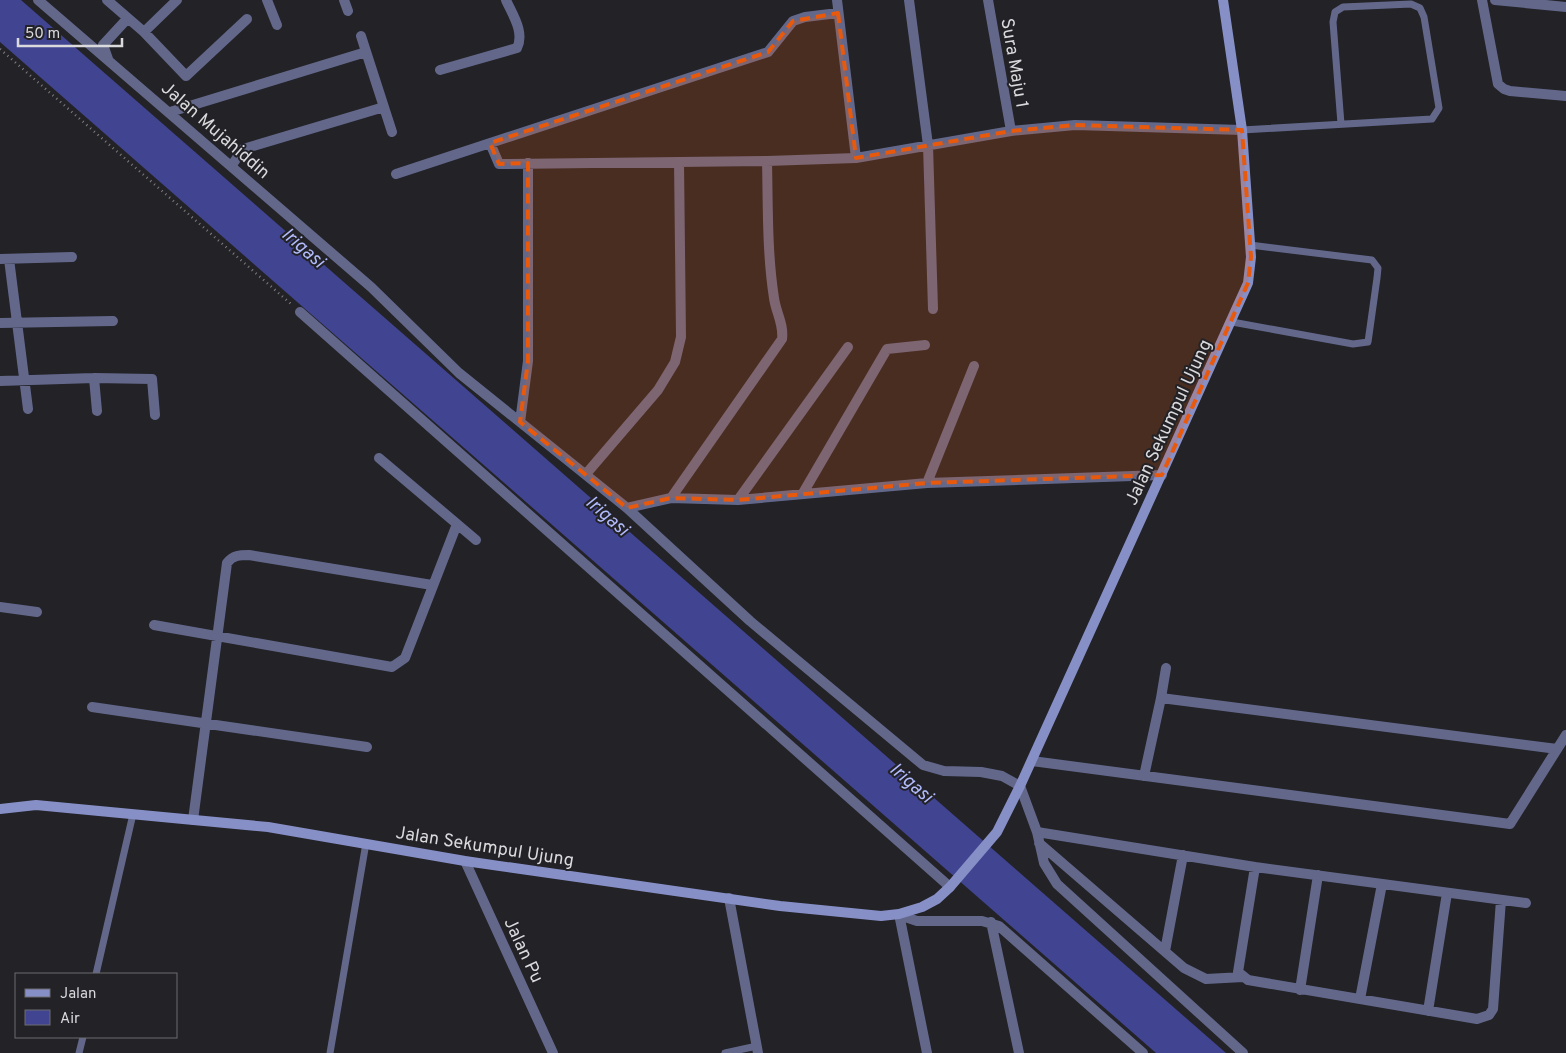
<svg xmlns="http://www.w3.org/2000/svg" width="1566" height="1053" viewBox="0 0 1566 1053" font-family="Overpass,sans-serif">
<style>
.water{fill:#414491}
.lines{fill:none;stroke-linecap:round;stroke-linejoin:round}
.path{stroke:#7f7f83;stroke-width:2.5;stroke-dasharray:1 4;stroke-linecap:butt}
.lane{stroke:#63688b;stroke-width:7}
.street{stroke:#63688b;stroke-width:10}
.secondary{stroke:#878fc7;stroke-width:10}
.marked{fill:#e8590c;fill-opacity:0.2;stroke:#e8590c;stroke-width:4;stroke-dasharray:10 6;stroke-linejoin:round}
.labels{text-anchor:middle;stroke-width:4;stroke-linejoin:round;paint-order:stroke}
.street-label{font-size:18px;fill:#dadadd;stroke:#222227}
.water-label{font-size:19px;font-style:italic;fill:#b2bbfc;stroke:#222227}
</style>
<rect width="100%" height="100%" fill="#222227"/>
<path class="water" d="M0 0H21L1226 1053H1156L0 42Z"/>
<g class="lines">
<path class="path" d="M0 49 291 304"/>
<path class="lane" d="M1242 130 1432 119 1439 108 1424 17 1420 8 1411 4 1343 7 1335 12 1333 22 1341 124
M1232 322 1353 344 1368 342 1377 278 1378 268 1372 260 1250 245
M96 974 133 814
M79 1053 83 1037
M330 1053 366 843
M725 1053 757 1046"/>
<path class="street" d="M38 0 371 287 459 373 627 508 750 621 923 765 944 771 981 772 1002 776 1020 786 1037 832 1044 863 1057 884 1243 1053
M107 0 144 32 186 76 247 19
M267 0 277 25
M344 0 348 11
M837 0 856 158
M909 0 928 145 933 309
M988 0 1011 131
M1482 0 1498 84 1504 89 1510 91 1566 96
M1495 0 1566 7
M144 32 177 0
M361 36 392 132
M108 59 103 45 127 19
M440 70 517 48C525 32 512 14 506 0
M170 112 366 52
M490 143 499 164 767 161 856 158 1011 131 1075 125 1242 130
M232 165 243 149 384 107
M396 174 768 52 793 21 805 17 838 13
M0 259 72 257
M9 259 28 409
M300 312 950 887
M0 323 113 321
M94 378 97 411
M0 381 94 378 152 379 155 415
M520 422 528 361V163
M379 458 476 540
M586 474 658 390 675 362 681 337 679 162
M927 483 974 366
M803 493 887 349 925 345
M671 498 782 339C784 324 776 313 774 298 767 253 768 206 767 161
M738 500 848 347
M627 508 671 498 738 500 927 483 1162 475
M0 607 37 612
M154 625 392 667 405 658 457 524
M1166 668 1161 698 1557 749
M92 707 367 747
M1032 761 1510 824 1566 735
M1144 776 1161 698
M193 820 227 563C233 555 240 555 249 555L432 585
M1037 832 1255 867 1526 903
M1039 843 1184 968 1206 979 1243 977
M465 861 553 1053
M1255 867 1238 972 1248 980 1477 1019 1489 1015 1493 1009 1501 900
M729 898 758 1053
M904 913 908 918 917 921H982L999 926 1143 1053
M899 914 927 1053
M991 922 1019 1053
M1165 951 1183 855
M1300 990 1318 875
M1360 999 1382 884
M1428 1011 1447 893"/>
<path class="secondary" d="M0 809 36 805 268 827 465 861 780 906 881 916 899 914 922 907 937 899 950 887 997 832 1020 786 1248 283 1251 257 1242 130 1223 0"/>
</g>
<path class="marked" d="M838 13 856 158 1011 131 1075 125 1242 130 1251 257 1248 283 1162 475 927 483 738 500 671 498 627 508 520 422 528 361V163L499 164 490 143 768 52 793 21Z"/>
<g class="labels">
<g class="street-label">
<text transform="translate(1015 63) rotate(80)" y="6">Sura Maju 1</text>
<text transform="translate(216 130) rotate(41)" y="6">Jalan Mujahiddin</text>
<text transform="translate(1168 422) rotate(-65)" y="6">Jalan Sekumpul Ujung</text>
<text transform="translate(485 846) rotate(9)" y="6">Jalan Sekumpul Ujung</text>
<text transform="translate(524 950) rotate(65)" y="6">Jalan Pu</text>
</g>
<g class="water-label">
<text transform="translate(304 247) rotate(41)" y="7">Irigasi</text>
<text transform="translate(608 515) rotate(41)" y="7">Irigasi</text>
<text transform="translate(912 782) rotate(41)" y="7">Irigasi</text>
</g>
</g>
<rect x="15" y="973" width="162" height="65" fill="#222227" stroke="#6c6c70"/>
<rect x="25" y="989" width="25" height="8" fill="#878fc7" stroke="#6c6c70"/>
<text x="60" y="998" font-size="15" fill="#dadadd">Jalan</text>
<rect x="25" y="1010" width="25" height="15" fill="#414491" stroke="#6c6c70"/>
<text x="60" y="1023" font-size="15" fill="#dadadd">Air</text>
<path d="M18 38v8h104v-8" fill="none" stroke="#dadadd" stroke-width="2.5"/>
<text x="25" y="38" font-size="15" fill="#dadadd" stroke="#222227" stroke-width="4" paint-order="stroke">50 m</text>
</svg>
